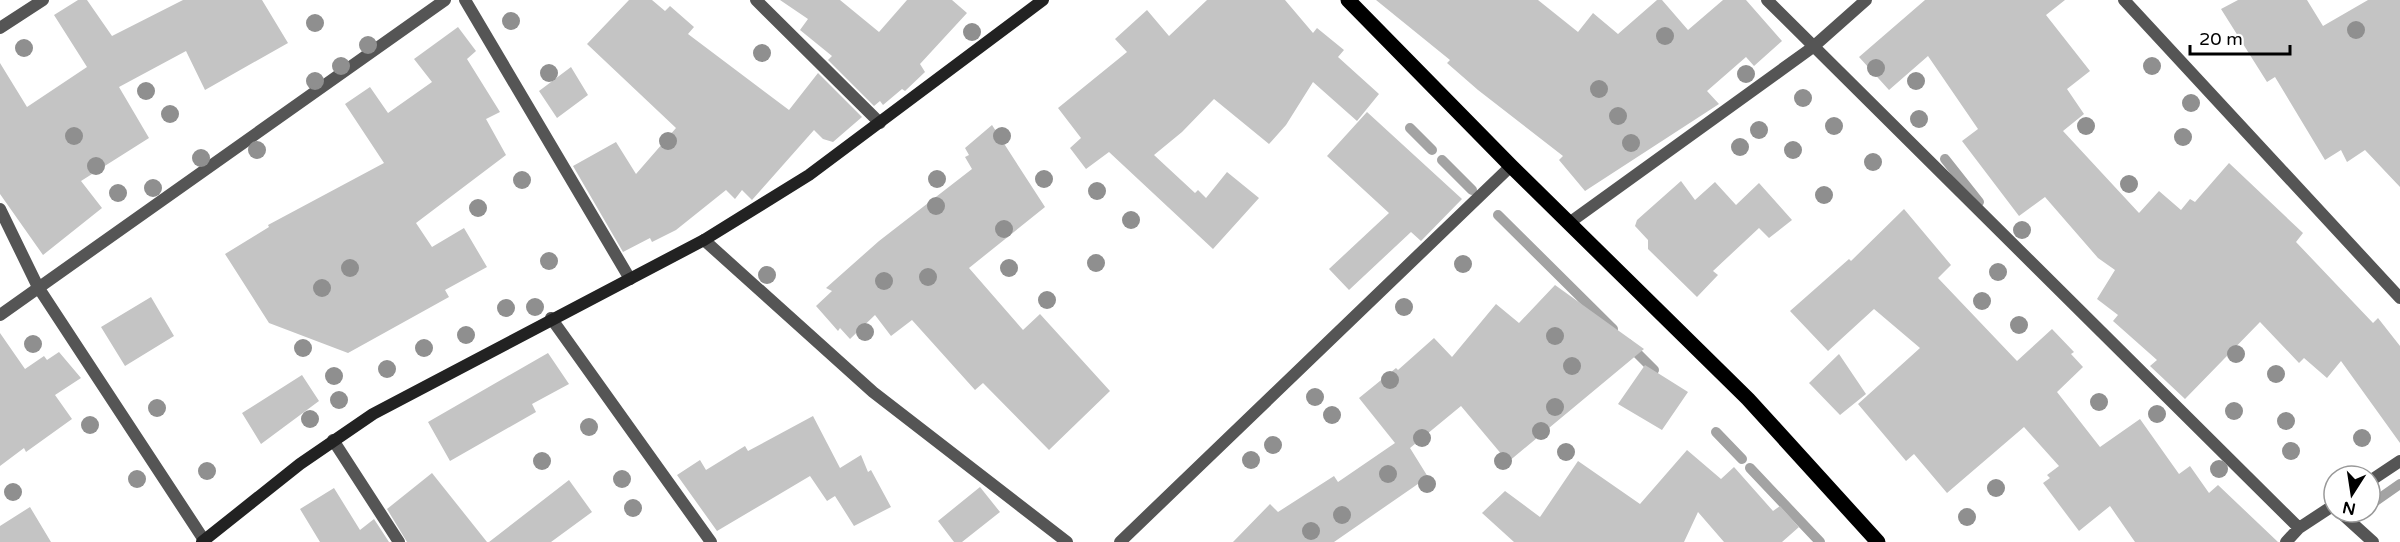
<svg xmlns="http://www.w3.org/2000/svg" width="2400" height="542" viewBox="0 0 2400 542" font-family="'Varela Round',sans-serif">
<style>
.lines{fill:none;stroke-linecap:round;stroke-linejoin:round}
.stream{stroke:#a3a3a3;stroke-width:10}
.building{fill:#c4c4c4}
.street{stroke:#555;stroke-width:12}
.secondary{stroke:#222;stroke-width:12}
.primary{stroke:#000;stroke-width:15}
.tree{fill:#8f8f8f}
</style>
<rect width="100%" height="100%" fill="#fff"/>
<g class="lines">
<path class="stream" d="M1410 128 1432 150
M1945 159 1979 202
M1442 160 1472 190
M1498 215 1613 329
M1628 344 1654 370
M1716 432 1742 459
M1750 468 1820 542
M2370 505 2400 484
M2352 519 2360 512"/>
</g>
<path class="building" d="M78 0H87L112 36 183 0H262L288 43 205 90 186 51 119 87 149 138 81 181 102 208 43 255 0 194V63L27 107 87 67 54 15Z
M629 0H652L665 11 670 6 694 27 688 34 789 110 818 73 862 117 833 142 823 139 814 130 752 200 742 190 735 199 726 190 676 230 652 242 650 238 623 252 573 166 616 142 636 174 676 128 587 44Z
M780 0H840L879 32 907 0H952L967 13 920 64 925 72 905 91 902 89 883 105 880 101 874 106 828 60 832 56 800 30 808 19Z
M1207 0H1285L1313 33 1317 28 1344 50 1338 57 1379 94 1357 121 1313 82 1286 125 1269 144 1214 99 1182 132 1154 155 1195 193 1198 190 1206 198 1227 172 1259 198 1213 249 1109 152 1086 169 1070 148 1081 138 1058 108 1127 52 1115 39 1147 10 1169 36Z
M1376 0H1538L1578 32 1593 13 1618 34 1657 0H1662L1688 30 1723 0H1746L1782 41 1754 66 1746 57 1707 91 1719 104 1585 191 1559 160 1563 156 1478 90 1447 63 1450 60Z
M1925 0H2065L2046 15 2090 71 2067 89 2084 114 2063 131 2139 213 2159 191 2181 210 2190 199 2195 202 2229 163 2303 233 2296 242 2373 323 2378 318 2400 346V443L2341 361 2327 378 2304 358 2299 363 2260 322 2185 399 2150 366 2157 360 2113 321 2118 315 2097 299 2115 270 2098 258 2045 197 2019 216 1962 141 1978 129 1928 56 1889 90 1859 57Z
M2238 0H2307L2323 26 2368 0H2400V187L2365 150 2347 162 2341 150 2325 160 2275 77 2267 82 2221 9Z
M458 27 476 51 467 59 500 112 486 119 506 155 416 223 432 247 464 228 487 267 445 290 449 297 348 353 269 323 225 254 269 227 268 225 384 163 345 104 370 87 388 113 432 82 414 59Z
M571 67 588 95 557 118 539 91Z
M1367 112 1462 199 1421 241 1411 232 1349 290 1329 269 1389 213 1327 156Z
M992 125 1045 207 969 268 1023 330 1040 314 1110 391 1049 450 983 383 975 390 912 320 891 336 875 315 850 339 840 328 838 331 816 306 832 291 826 288 879 241 972 169 965 157 969 155 965 148Z
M1681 181 1695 200 1715 182 1736 205 1759 183 1792 220 1769 238 1759 228 1713 271 1718 275 1697 297 1648 249V240L1635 226 1637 220Z
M1904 209 1951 265 1938 278 2017 361 2052 329 2074 352 2071 354 2083 367 2057 392 2100 447 2140 419 2179 474 2190 466 2209 493 2218 485 2278 542H2135L2110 506 2079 531 2043 483 2050 478 2047 475 2059 466 2024 427 1947 493 1914 454 1906 461 1858 404 1920 348 1874 309 1828 351 1790 311 1849 259 1851 261Z
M1555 285 1644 349 1508 462 1461 406 1410 448 1428 477 1334 542H1233L1270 504 1278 512 1334 476 1338 482 1395 443 1359 398 1396 368 1398 370 1434 338 1452 357 1496 304 1519 323Z
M151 297 174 336 125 366 101 327Z
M0 333 25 369 44 356 47 360 59 352 81 378 55 395 72 419 26 452 24 448 0 466Z
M548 353 569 384 532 404 536 412 450 461 428 422Z
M1839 354 1866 394 1840 415 1809 383Z
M1645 365 1688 392 1662 430 1618 404Z
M302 375 319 401 261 444 242 413Z
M813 416 840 468 861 455 868 472 871 470 891 507 854 526 835 496 827 501 810 476 717 531 677 475 700 460 706 470 745 446 748 451Z
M1687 450 1721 479 1734 467 1773 511 1780 506 1799 527 1782 542H1724L1698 512 1684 542H1514L1482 513 1505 491 1540 517 1578 461 1640 504Z
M432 473 487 542H407L387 509Z
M569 480 592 512 551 542H489Z
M980 487 1000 512 962 542H954L938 521Z
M334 488 360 530 374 519 389 542H320L300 509Z
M30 507 51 542H0V526Z"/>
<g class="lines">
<path class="street" d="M465 0 630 279
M756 0 880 123
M1767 0 2299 528
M2124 0 2400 298
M0 28 43 0
M0 209 38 287 204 540
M1569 223 1813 47 1866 0
M704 240 873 392 1067 542
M0 315 445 0
M551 318 711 542
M333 440 399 542
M2370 481 2400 461
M2340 512 2373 542
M1120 542 1511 166
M2286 542 2299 528 2334 505"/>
<path class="secondary" d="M202 542 300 464 373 414 704 240 809 175 1043 0"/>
<path class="primary" d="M1348 0 1511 166 1748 399 1878 542"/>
</g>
<g class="tree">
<circle cx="511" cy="21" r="9"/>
<circle cx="315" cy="23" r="9"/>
<circle cx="2356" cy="30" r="9"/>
<circle cx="972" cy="32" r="9"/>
<circle cx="1665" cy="36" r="9"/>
<circle cx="368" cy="45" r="9"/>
<circle cx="24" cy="48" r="9"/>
<circle cx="762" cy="53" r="9"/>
<circle cx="341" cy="66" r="9"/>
<circle cx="2152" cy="66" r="9"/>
<circle cx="1876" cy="68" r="9"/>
<circle cx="549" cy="73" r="9"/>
<circle cx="1746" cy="74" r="9"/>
<circle cx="315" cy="81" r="9"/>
<circle cx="1916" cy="81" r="9"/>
<circle cx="1599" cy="89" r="9"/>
<circle cx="146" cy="91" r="9"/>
<circle cx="1803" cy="98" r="9"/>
<circle cx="2191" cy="103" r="9"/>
<circle cx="170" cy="114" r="9"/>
<circle cx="1618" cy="116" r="9"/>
<circle cx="1919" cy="119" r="9"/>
<circle cx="1834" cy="126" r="9"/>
<circle cx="2086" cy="126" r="9"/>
<circle cx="1759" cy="130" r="9"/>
<circle cx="74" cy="136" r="9"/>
<circle cx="1002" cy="136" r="9"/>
<circle cx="2183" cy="137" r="9"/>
<circle cx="668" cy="141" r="9"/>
<circle cx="1631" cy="143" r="9"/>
<circle cx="1740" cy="147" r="9"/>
<circle cx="257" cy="150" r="9"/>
<circle cx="1793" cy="150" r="9"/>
<circle cx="201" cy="158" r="9"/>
<circle cx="1873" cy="162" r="9"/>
<circle cx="96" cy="166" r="9"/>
<circle cx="937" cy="179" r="9"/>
<circle cx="1044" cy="179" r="9"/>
<circle cx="522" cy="180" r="9"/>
<circle cx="2129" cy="184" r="9"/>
<circle cx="153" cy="188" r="9"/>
<circle cx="1097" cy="191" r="9"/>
<circle cx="118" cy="193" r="9"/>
<circle cx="1824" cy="195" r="9"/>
<circle cx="936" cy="206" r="9"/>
<circle cx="478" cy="208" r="9"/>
<circle cx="1131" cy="220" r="9"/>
<circle cx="1004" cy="229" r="9"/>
<circle cx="2022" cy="230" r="9"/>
<circle cx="549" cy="261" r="9"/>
<circle cx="1096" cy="263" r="9"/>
<circle cx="1463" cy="264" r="9"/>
<circle cx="350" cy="268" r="9"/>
<circle cx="1009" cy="268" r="9"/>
<circle cx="1998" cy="272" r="9"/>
<circle cx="767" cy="275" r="9"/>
<circle cx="928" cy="277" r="9"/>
<circle cx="884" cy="281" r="9"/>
<circle cx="322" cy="288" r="9"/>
<circle cx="1047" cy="300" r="9"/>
<circle cx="1982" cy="301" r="9"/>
<circle cx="535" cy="307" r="9"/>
<circle cx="1404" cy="307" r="9"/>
<circle cx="506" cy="308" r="9"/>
<circle cx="2019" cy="325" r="9"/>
<circle cx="865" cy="332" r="9"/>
<circle cx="466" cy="335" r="9"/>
<circle cx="1555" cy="336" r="9"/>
<circle cx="33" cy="344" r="9"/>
<circle cx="303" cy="348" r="9"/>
<circle cx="424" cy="348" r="9"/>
<circle cx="2236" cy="354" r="9"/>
<circle cx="1572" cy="366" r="9"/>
<circle cx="387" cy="369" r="9"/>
<circle cx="2276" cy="374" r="9"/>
<circle cx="334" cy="376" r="9"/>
<circle cx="1390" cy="380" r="9"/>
<circle cx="1315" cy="397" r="9"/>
<circle cx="339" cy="400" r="9"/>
<circle cx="2099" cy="402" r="9"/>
<circle cx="1555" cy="407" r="9"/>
<circle cx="157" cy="408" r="9"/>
<circle cx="2234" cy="411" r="9"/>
<circle cx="2157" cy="414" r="9"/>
<circle cx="1332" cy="415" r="9"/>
<circle cx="310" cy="419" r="9"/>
<circle cx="2286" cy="421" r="9"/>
<circle cx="90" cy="425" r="9"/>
<circle cx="589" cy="427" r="9"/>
<circle cx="1541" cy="431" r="9"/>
<circle cx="1422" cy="438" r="9"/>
<circle cx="2362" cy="438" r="9"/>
<circle cx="1273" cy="445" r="9"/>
<circle cx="2291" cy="451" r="9"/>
<circle cx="1566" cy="452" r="9"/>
<circle cx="1251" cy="460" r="9"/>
<circle cx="542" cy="461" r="9"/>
<circle cx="1503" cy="461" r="9"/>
<circle cx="2219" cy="469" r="9"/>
<circle cx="207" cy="471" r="9"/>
<circle cx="1388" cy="474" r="9"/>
<circle cx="137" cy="479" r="9"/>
<circle cx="622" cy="479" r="9"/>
<circle cx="1427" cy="484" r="9"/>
<circle cx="1996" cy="488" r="9"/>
<circle cx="13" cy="492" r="9"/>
<circle cx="633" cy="508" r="9"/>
<circle cx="1342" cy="515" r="9"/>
<circle cx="1967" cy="517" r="9"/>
<circle cx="1311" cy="531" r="9"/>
</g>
<g transform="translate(2352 494) rotate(192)"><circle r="28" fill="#ffffff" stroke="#999999" stroke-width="1.5"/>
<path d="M0-4.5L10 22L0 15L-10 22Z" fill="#000000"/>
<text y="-9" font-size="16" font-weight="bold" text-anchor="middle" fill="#000000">N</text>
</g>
<path d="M2190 45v9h100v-9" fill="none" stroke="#000000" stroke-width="3"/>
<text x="2199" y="45" font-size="18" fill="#000000" stroke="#ffffff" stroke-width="4.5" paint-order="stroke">20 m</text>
</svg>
